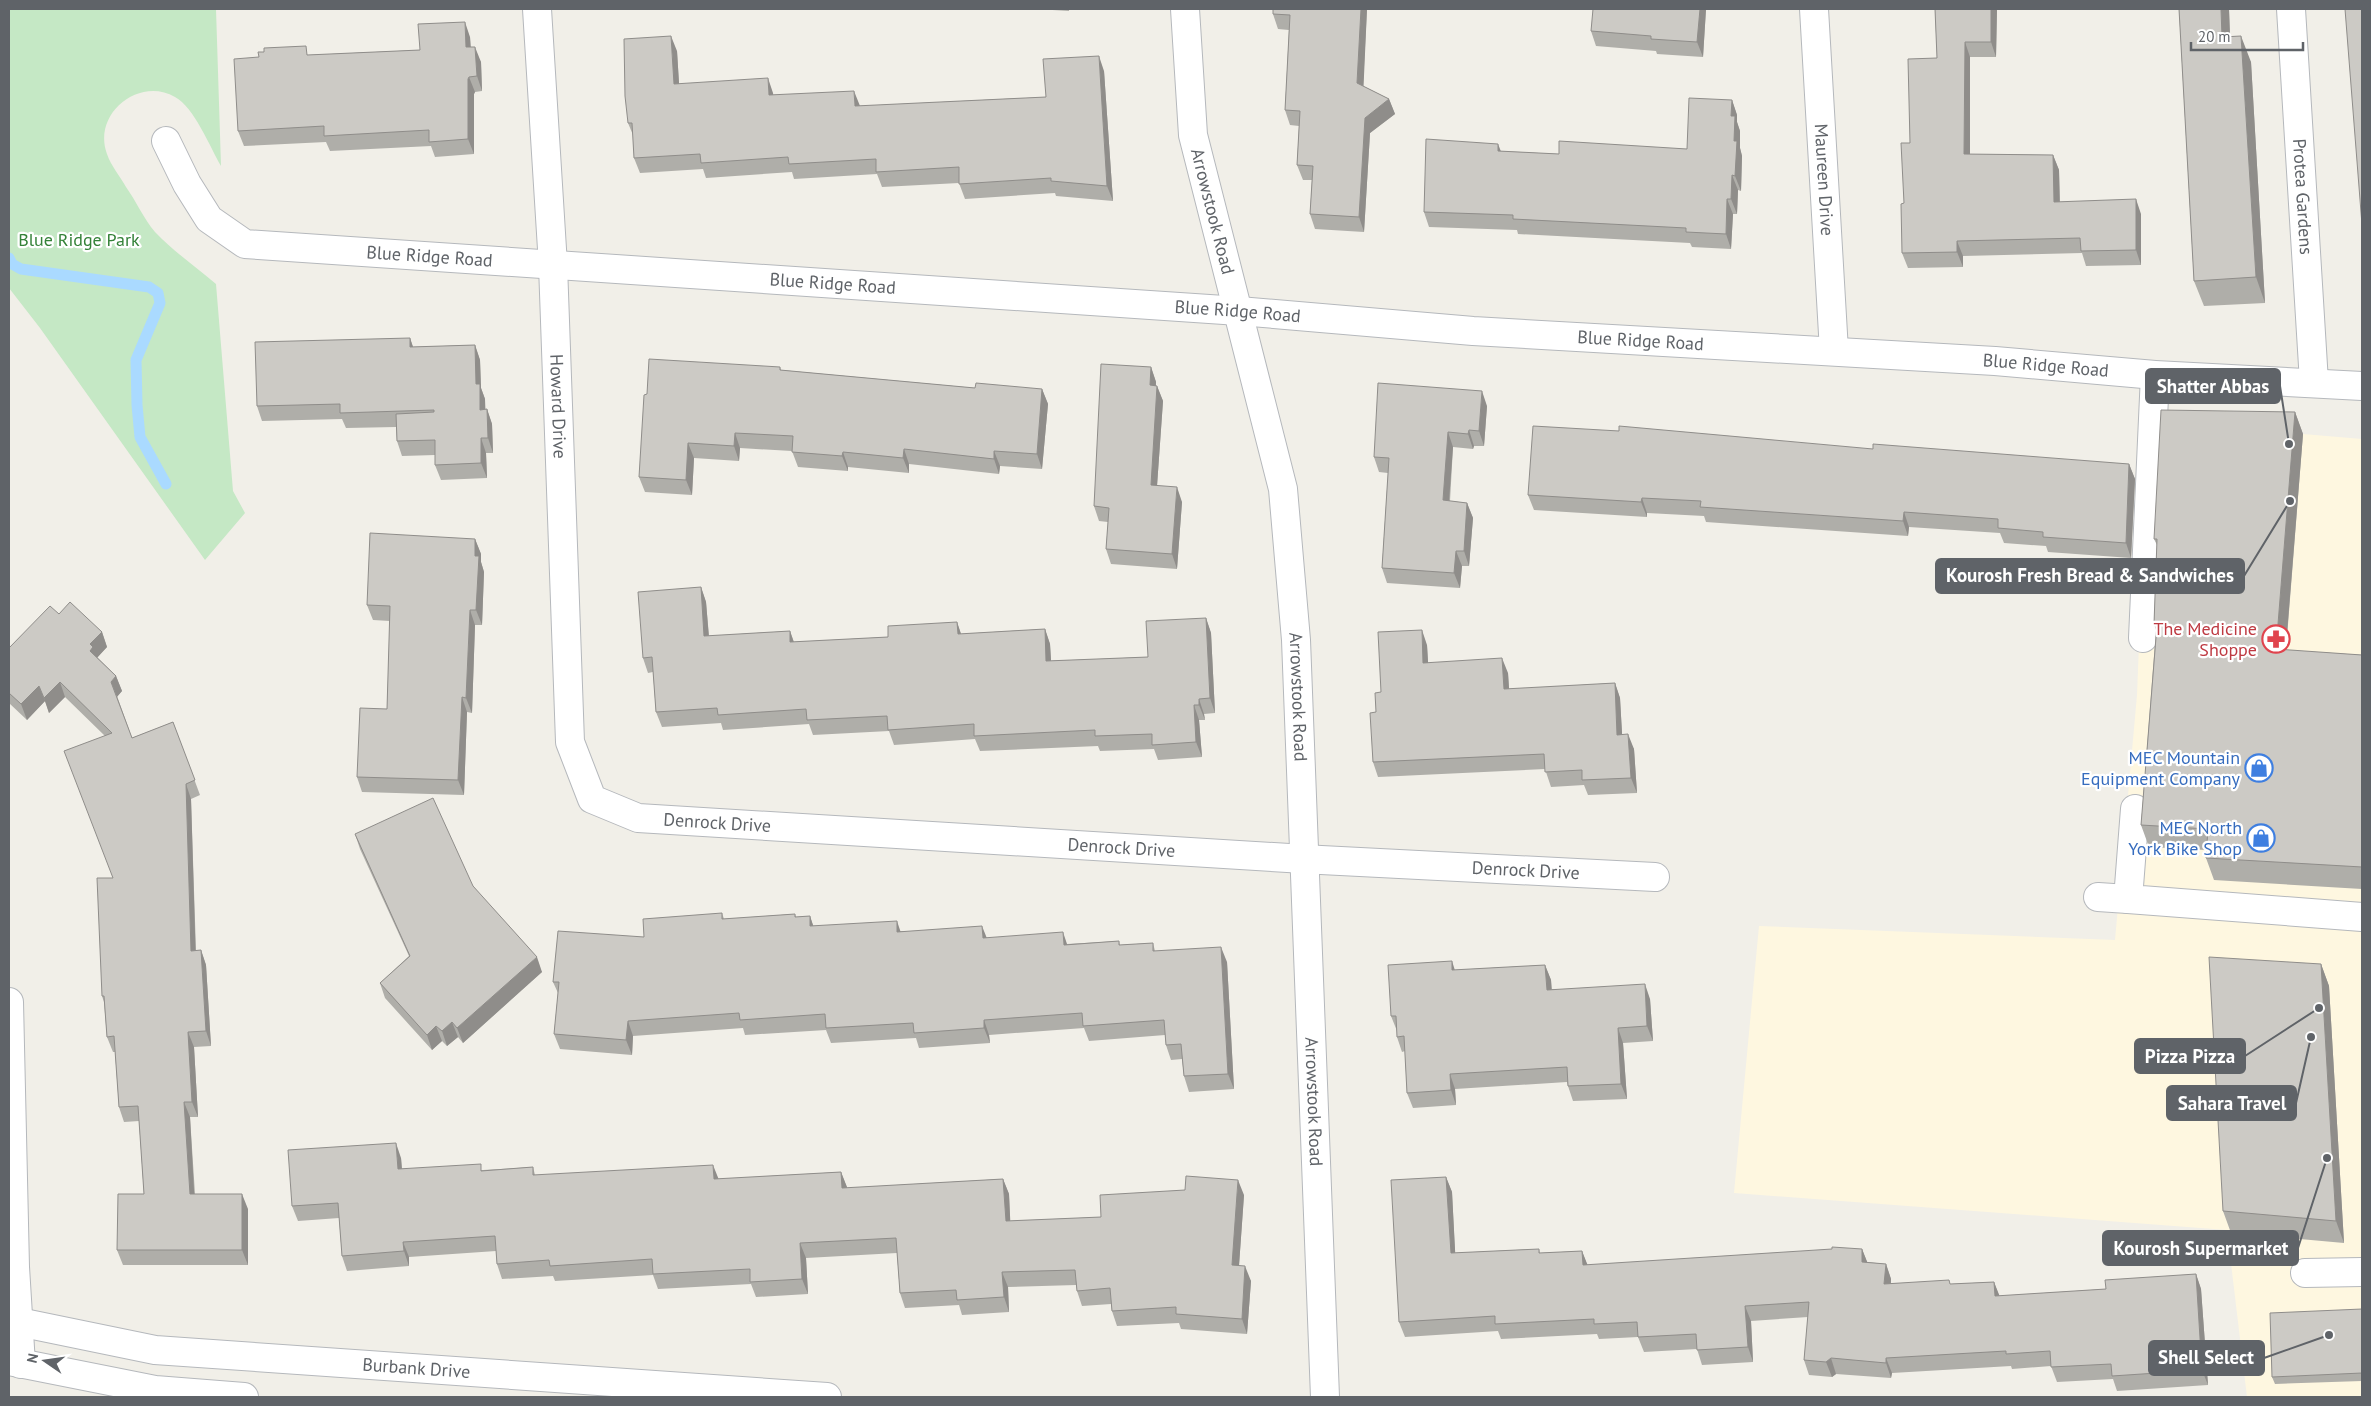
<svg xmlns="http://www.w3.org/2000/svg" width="2371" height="1406" viewBox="0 0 2371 1406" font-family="'PT Sans',sans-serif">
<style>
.commercial{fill:#fef7e0}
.green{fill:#c5e8c5}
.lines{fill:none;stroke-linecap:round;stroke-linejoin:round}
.stream{stroke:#aadaff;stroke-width:11}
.minor-casing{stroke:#b5b8bc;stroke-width:30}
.minor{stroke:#fff;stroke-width:28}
.wall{fill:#afaea9}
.shaded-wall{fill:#8f8d8a}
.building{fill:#cccac5;stroke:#8f8d8a}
.labels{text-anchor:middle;stroke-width:4.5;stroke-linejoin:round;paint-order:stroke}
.street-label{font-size:18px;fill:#5f6368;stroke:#fff}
.park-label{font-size:18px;fill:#348238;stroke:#fff}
.health-label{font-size:18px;fill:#be3a42;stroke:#fff;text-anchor:end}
.shop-label{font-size:18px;fill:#366cbe;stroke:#fff;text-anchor:end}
.leader{fill:none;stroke:#5f6368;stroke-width:2}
.callout-dot{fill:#5f6368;stroke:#fff;stroke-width:2}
.callout{fill:#5f6368;stroke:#5f6368;stroke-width:2}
.callout-label{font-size:19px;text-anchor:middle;font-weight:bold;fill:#fff}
</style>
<rect width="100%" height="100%" fill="#f1efe8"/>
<path class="commercial" d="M2303 434 2362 439V1397H2247L2227 1230 1734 1193 1759 926 2115 940 2137 695 2139 644 2162 646Z"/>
<path class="green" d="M9 9H216L221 166C210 147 194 107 175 97 139 76 92 114 107 154 111 166 120 176 126 187 136 201 144 219 155 232 173 251 196 267 216 284L233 491 245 513 205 560 40 328 9 288Z"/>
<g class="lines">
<path class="stream" d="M9 258 12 264 21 269 149 287 158 293 160 303 136 360 137 405 140 437 166 484"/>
<g class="minor-casing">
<g id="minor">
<path id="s1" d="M537 9 553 265 570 742 592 799 638 818 1321 860 1655 877"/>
<path id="s2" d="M1185 9 1193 135 1283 489 1296 640 1325 1397"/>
<path id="s3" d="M1814 9 1834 351"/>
<path id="s4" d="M2291 9 2314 382"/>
<path id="s5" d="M166 141 187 184 209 219 245 244 1239 311 1473 331 1995 361 2155 375 2362 386"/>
<path d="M2143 638 2155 375"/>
<path d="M2135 809 2128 899 2362 917"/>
<path d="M2098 897 2128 899"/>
<path d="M9 1002 15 1267 21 1364"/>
<path d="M2305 1273 2362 1272"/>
<path id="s6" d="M9 1320 155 1350 827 1397"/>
<path d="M9 1361 155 1390 244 1397"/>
</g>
</g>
<use href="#minor" class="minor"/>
</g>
<path class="wall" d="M1036 9H1069V11Z
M1273 9H1367L1363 86 1389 99 1395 114 1370 133 1364 232 1315 229 1310 214 1312 180H1303L1297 165 1299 126 1290 125 1285 110 1289 30 1278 29 1273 14Z
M1706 9 1703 57 1657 54 1656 51 1596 46 1591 31Z
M1935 9H1997L1996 57H1970V154L2053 155 2059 170 2060 202 2141 214V265L2086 266 2082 253 1963 256V267L1908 268 1902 253 1904 203 1910 143 1937 58Z
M2164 9H2229L2230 37 2251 62 2265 303 2204 306 2194 281 2179 9 2165 10Z
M470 37 471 47 481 62 482 91 475 92 474 94V154L435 157 431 146 330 151 326 142 244 146 238 131 259 57 264 52 309 55 420 50Z
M677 51 679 84 773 93V95L860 106 1046 97 1104 71 1113 201 1056 196 1055 193 965 199 959 183 882 187 877 174 794 179 792 172 706 178 703 169 640 173 634 158 633 135 628 123Z
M1732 100 1737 115V122L1740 131V148L1742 156 1741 191 1738 190 1737 214H1733L1731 249 1692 247 1690 243 1518 234 1517 230 1429 227 1424 212 1501 151 1559 154 1687 149Z
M410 338 413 347 475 345 480 360 481 388 485 399V409H487L492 424 493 453H486L487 478 441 480 435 465V455L402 456 397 441 396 427 346 428 342 419 262 421 257 406Z
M780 367 781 370 975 388 1042 389 1048 404 1042 469 1000 466 999 474 909 464V473L848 467V471L798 467 792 451 740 448 739 461 694 458 692 495 645 492 639 477Z
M1151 367 1156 382V386H1157L1163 401 1157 486 1182 502 1177 569 1111 564 1106 549 1108 522 1099 521 1094 506Z
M1487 406 1484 446H1474L1473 449 1453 447 1450 501 1467 503 1473 518 1469 566H1462L1460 588 1387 583 1382 568 1388 473 1379 472 1374 457Z
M2295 412 2303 434 2286 650 2362 655V889L2214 880 2206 858V850L2149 847 2141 825 2156 630 2154 624 2157 545 2154 539Z
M1873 449 2129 464 2135 479 2131 558 2048 552 2046 546 2004 543 2000 533 1909 527 1908 536 1706 522 1704 516 1647 513V517L1534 510 1528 495Z
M475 539 481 554V562L484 572 482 625H475L472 713 467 712 464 795 362 792 357 777 387 709 390 621 373 620 367 605Z
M701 587 706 602 709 636 790 631 794 642 888 637 957 622 961 634 1045 629 1050 644 1051 661 1148 657 1206 618 1211 633 1215 713 1204 714 1205 720H1199L1202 757 1158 760 1154 749 1100 751 1098 746 980 751 975 739 894 745 889 731 813 735 809 724 723 730 721 723 662 727 656 712 653 672 648 673 643 658Z
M102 632 107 647 97 657 116 676 122 691 117 696 132 738 173 722 200 795 191 799 196 951 201 950 206 965 211 1046 194 1047 198 1117H190L195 1194 248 1209V1265H123L117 1250 144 1194 139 1121 124 1122 119 1107 115 1052H113L107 1037 104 1002 102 996 113 878 105 736 65 697 49 713 45 701 27 720 9 703V648Z
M1427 645 1428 663 1508 673 1509 689 1615 683 1620 698 1622 734 1634 749 1637 793 1588 795 1584 785 1551 787 1545 769 1378 777 1373 762 1376 712 1381 692Z
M355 834 473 886 542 972 463 1043 458 1037 447 1046 442 1041 432 1050 385 998 380 983 409 956 360 849Z
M722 913 724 919 795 914 796 917 810 916 813 926 900 931 1067 944 1119 941 1120 945 1153 943 1155 951 1227 962 1234 1089 1189 1092 1184 1076 1182 1059 1171 1060 1166 1045 1165 1035 1089 1041 1084 1028 989 1035 990 1043 919 1048 916 1038 831 1043 826 1030 745 1035 743 1028 633 1036 632 1055 560 1049 554 1034 558 993 553 982 644 937Z
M2321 964 2329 986 2344 1243 2231 1233 2223 1211Z
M1545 965 1551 980 1552 989 1650 999 1653 1041 1623 1043 1627 1099 1573 1101 1568 1086 1567 1082 1455 1089 1456 1105 1413 1108 1407 1093 1405 1051 1402 1052 1397 1037V1031L1391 1016 1455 970Z
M401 1158 402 1169 483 1170 533 1167 535 1175 718 1179 841 1172 847 1188 1003 1179 1009 1194 1010 1221 1101 1217 1244 1195 1239 1265 1251 1281 1247 1334 1181 1329 1179 1323 1117 1326 1112 1311 1111 1304 1082 1306 1077 1291 1076 1285 1008 1287 1009 1312 962 1315 959 1305 905 1308 900 1293 897 1253 806 1258 808 1294 756 1297 751 1284 658 1289 653 1275 555 1281 553 1276 502 1279 497 1264 496 1251 409 1257V1266L347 1271 342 1256 339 1218 298 1221 292 1206Z
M1446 1177 1452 1192 1455 1253 1539 1249 1540 1253 1582 1251 1587 1265 1862 1249 1867 1262 1886 1264 1891 1279V1283L1951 1284 1994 1282 1999 1296 2106 1289 2196 1274 2201 1289 2208 1385 2117 1391 2113 1379 2057 1382 2051 1366 2012 1369 2011 1366 1892 1373 1891 1378 1836 1374 1832 1377 1809 1375 1804 1360 1808 1317 1751 1321 1753 1362 1702 1365 1697 1349 1644 1352 1638 1337 1599 1339 1597 1334 1501 1339 1498 1331 1405 1337 1399 1322Z
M2362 1309V1381L2275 1384 2272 1377Z"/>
<path class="shaded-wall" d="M1361 9H1367L1363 98 1357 83Z
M1700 9H1706L1703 57 1697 42Z
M1991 9H1997L1996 57 1991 42Z
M2221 9H2229L2231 63 2222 37Z
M465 22 470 37 471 62 466 47Z
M671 36 677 51 680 99 674 84Z
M2241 36 2251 62 2265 303 2256 277Z
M1965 42 1970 57V169L1964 154Z
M475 47 481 62 482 91 477 76Z
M1099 56 1104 71 1113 201 1107 186Z
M469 77 475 92 474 94V154L468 139V79Z
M768 78 773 93 775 110 769 95Z
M854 91 860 106H855Z
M1389 99 1395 114 1370 133 1364 232 1359 217 1365 118Z
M1732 100 1737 115V122L1740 131V148L1742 156 1741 191 1735 176 1734 141 1731 116Z
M1498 144 1504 159 1498 151Z
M2053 155 2059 170 2060 217 2054 202Z
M1732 175 1738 190 1737 214 1731 199Z
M1727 199 1733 214 1731 249 1726 234Z
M2136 199 2141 214V265L2136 250Z
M1957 241 1963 256V267L1957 252Z
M410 338 415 353 410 347Z
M475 345 480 360 481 388 485 399 486 425 480 410 476 384Z
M1151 367 1156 382 1155 400 1150 385Z
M1157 386 1163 401 1156 500 1151 485Z
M1042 389 1048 404 1042 469 1037 454Z
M1482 391 1487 406 1484 446 1479 431Z
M487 409 492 424 493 453 488 438Z
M2295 412 2303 434 2284 671 2276 649Z
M1469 430 1474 446 1473 449 1468 434Z
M1448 432 1453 447 1448 515 1443 500Z
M735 433 740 448 739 461 734 446Z
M481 438 486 453 487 478 481 463Z
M688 443 694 458 692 495 686 480Z
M904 449 909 464V473L903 458Z
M994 451 1000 466 999 474 994 459Z
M843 452 848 467V471L842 456Z
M2129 464 2135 479 2131 558 2126 543Z
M1177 487 1182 502 1177 569 1172 554Z
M1642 498 1647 513V517L1641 502Z
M1467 503 1473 518 1469 566 1464 551Z
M1904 512 1909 527 1908 536 1903 521Z
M475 539 481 554V562L484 572 482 625 476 610 475 556Z
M1456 551 1462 566 1460 588 1454 573Z
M701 587 706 602 710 651 704 636Z
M470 610 475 625 472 713 466 698Z
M1206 618 1211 633 1215 713 1210 698Z
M957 622 962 637 958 634Z
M1045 629 1050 644 1052 676 1046 661Z
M1422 630 1427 645 1429 678 1423 663Z
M790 631 795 646 790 642Z
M102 632 107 647 97 658 90 651V644Z
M1502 658 1508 673 1510 704 1504 689Z
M116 676 122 691 117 697 111 682Z
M60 682 65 697 49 713 44 698Z
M1615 683 1620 698 1623 750 1617 735Z
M39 686 45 701 27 720 21 704Z
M462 697 467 712 464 795 458 780Z
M1199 699 1204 714 1205 720 1199 705Z
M1194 705 1199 720 1202 757 1196 742Z
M1628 734 1634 749 1637 793 1631 778Z
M186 784 191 799 196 966 191 951Z
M810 916 815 931 810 926Z
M897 921 902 936 897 932Z
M982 926 988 941 983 938Z
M1063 932 1068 947 1064 945Z
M1221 947 1227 962 1234 1089 1228 1074Z
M201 950 206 965 211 1046 206 1031Z
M537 957 542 972 463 1043 457 1028Z
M1452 961 1457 977 1452 970Z
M2321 964 2329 986 2344 1243 2336 1221Z
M1545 965 1551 980 1552 1005 1547 990Z
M1645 984 1650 999 1653 1041 1647 1026Z
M984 1020 989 1035 990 1043 984 1028Z
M628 1021 633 1036 632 1055 626 1040Z
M452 1022 458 1037 447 1046 442 1031Z
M436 1026 442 1041 432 1050 427 1035Z
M1618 1028 1623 1043 1627 1099 1621 1084Z
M188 1032 194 1047 198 1117 192 1102Z
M1450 1074 1455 1089 1456 1105 1451 1090Z
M184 1102 190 1117 195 1209 190 1194Z
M396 1143 401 1158 403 1184 398 1169Z
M713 1165 719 1180 714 1179Z
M841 1172 847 1187 848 1203 842 1188Z
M1446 1177 1452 1192 1456 1268 1451 1253Z
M1003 1179 1009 1194 1011 1236 1006 1221Z
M1238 1180 1244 1195 1238 1280 1232 1265Z
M242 1194 248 1209V1265L242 1250Z
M403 1242 409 1257V1266L404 1251Z
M800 1243 806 1258 808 1294 802 1279Z
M1862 1249 1868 1264 1862 1262Z
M1582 1251 1588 1266 1583 1265Z
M1886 1264 1891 1279 1890 1299 1884 1284Z
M1245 1266 1251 1281 1247 1334 1242 1319Z
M1002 1272 1008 1287 1009 1312 1004 1297Z
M2196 1274 2201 1289 2208 1385 2202 1370Z
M1994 1282 2000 1297 1995 1296Z
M1745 1306 1751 1321 1753 1362 1748 1347Z
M1831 1358 1836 1374 1832 1377 1826 1362Z
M1886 1358 1892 1373 1891 1378 1886 1363Z"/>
<path class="building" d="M1273 9H1361L1357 83 1389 99 1365 118 1359 217 1310 214 1313 166 1297 165 1300 111 1285 110 1290 15 1273 14Z
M1593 9H1700L1697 42 1651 39V36L1591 31Z
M1935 9H1991V42H1965L1964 154 2053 155 2054 202 2136 199V250L2081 251 2080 238 1957 241V252L1902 253 1901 204 1904 203 1901 143H1910L1908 59 1937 58Z
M2179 9H2221L2222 37 2241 36 2256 277 2194 281Z
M2345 9H2362V225Z
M465 22 466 47H475L477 76 469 77 468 79V139L429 142V130L324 136V126L238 131 234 59 259 57 258 52H264V48L306 46 307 55 420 50 418 24Z
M671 36 674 84 768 78 769 95 854 91 855 106 1046 97 1043 59 1099 56 1107 186 1051 181V178L959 184V167L876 172V159L789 164 788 157 701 163 700 154 634 158 632 123H628L625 96 624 39Z
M1689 98 1732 100 1731 116H1735L1734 141H1737L1735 176 1732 175 1731 199H1727L1726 234 1686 232V228L1513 219V215L1424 212 1426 139 1498 144V151L1559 154V141L1687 149Z
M410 338V347L475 345 476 384H480V410L487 409 488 438H481V463L435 465V440L397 441 396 414 434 412V410L340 413V404L257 406 255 342Z
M649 359 780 367V370L975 388 976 383 1042 389 1037 454 994 451V459L904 449 903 458 843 452 842 456 792 452 793 436 735 433 734 446 688 443 686 480 639 477 644 395 647 394Z
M1101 364 1151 367 1150 385 1157 386 1151 485 1177 487 1172 554 1106 549 1109 508 1094 506Z
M1378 383 1482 391 1479 431 1469 430 1468 434 1448 432 1443 500 1467 503 1464 551H1456L1454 573 1382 568 1389 458 1374 457Z
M2161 410 2295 412 2276 649 2362 655V867L2206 858 2208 829 2141 825 2157 625 2154 624 2157 539H2154Z
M1533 426 1619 431V426L1873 449V444L2129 464 2126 543 2043 537V532L1998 528V519L1904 512 1903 521 1700 507 1701 501 1642 498 1641 502 1528 495Z
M370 533 475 539V556H479L476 610H470L466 698 462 697 458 780 357 777 360 708 387 709 390 606 367 605Z
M701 587 704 636 790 631V642L888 637V626L957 622 958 634 1045 629 1046 661 1148 657 1146 621 1206 618 1210 698 1199 699V705H1194L1196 742 1152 745V734L1095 736V730L974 736V724L888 730 887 716 807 720 806 709 718 715 717 708 656 712 652 657 643 658 638 592Z
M70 602 102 632 90 644 93 647 90 651 116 676 111 682 132 738 173 722 195 780 186 784 191 951 201 950 206 1031 188 1032 192 1102H184L190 1194H242V1250H117L118 1194H144L138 1106 119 1107 114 1036 107 1037 104 996H102L97 878H113L64 751 112 733 60 682 44 698 39 686 21 704 9 693V648L50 606 59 614Z
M1422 630 1423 663 1502 658 1504 689 1615 683 1617 735 1628 734 1631 778 1582 780V770L1545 772 1544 754 1373 762 1370 713 1376 712 1375 693 1381 692 1378 632Z
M433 798 473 886 537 957 457 1028 452 1022 442 1031 436 1026 427 1035 380 983 410 956 355 834Z
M722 913V919L795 914V917L810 916V926L897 921V932L982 926 983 938 1063 932 1064 945 1119 941V945L1153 943V951L1221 947 1228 1074 1184 1076 1181 1044 1166 1045 1164 1020 1083 1026 1082 1013 984 1020V1028L914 1033 913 1023 826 1028 825 1014 740 1020 739 1013 628 1021 626 1040 554 1034 559 982H553L558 931 644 937 643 919Z
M2209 957 2321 964 2336 1221 2223 1211Z
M1452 961V970L1545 965 1547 990 1645 984 1647 1026 1618 1028 1621 1084 1568 1086 1567 1067 1450 1074 1451 1090 1407 1093 1404 1036 1397 1037 1396 1016H1391L1388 965Z
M396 1143 398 1169 481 1164V1171L533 1167V1175L713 1165 714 1179 841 1172 842 1188 1003 1179 1006 1221 1101 1217 1100 1195 1185 1190 1186 1176 1238 1180 1232 1265 1245 1266 1242 1319 1176 1314V1307L1112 1311 1110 1288 1077 1291 1075 1270 1002 1272 1004 1297 957 1300 956 1290 900 1293 896 1238 800 1243 802 1279 750 1282V1269L653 1274 652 1259 550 1266 549 1260 497 1264 495 1236 403 1242 404 1251 342 1256 338 1203 292 1206 288 1150Z
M1446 1177 1451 1253 1539 1249V1253L1582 1251 1583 1265 1832 1249V1247L1862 1249V1262L1886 1264 1884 1284 1949 1280 1950 1284 1994 1282 1995 1296 2106 1289 2105 1280 2196 1274 2202 1370 2112 1376 2111 1364 2051 1367 2050 1351 2006 1354V1351L1886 1358V1363L1831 1358 1826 1362 1804 1360 1809 1302 1745 1306 1748 1347 1697 1350 1696 1334 1638 1337 1637 1322 1594 1324V1319L1495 1324V1316L1399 1322 1391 1180Z
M2362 1309V1373L2272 1377 2270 1313Z"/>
<defs>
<g id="pharmacy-ring" transform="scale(1.4375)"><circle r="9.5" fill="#fff" stroke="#e0444e" stroke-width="1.5"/><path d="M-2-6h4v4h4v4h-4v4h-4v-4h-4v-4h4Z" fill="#e0444e"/></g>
<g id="shop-ring" transform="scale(1.4375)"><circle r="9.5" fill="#fff" stroke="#3f7fe0" stroke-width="1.5"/><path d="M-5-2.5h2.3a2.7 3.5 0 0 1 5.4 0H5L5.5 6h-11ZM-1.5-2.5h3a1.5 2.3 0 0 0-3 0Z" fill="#3f7fe0"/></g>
</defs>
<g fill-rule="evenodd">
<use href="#pharmacy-ring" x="2276" y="639"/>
<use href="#shop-ring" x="2259" y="768"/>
<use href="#shop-ring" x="2261" y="838"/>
</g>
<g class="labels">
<g class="street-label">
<text dy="6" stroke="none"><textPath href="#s3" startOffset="171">Maureen Drive</textPath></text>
<text dy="6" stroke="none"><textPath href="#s4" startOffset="188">Protea Gardens</textPath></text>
<text dy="6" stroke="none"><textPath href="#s2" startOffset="205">Arrowstook Road</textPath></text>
<text dy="6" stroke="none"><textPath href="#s5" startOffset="318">Blue Ridge Road</textPath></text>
<text dy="6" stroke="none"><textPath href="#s5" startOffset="722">Blue Ridge Road</textPath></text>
<text dy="6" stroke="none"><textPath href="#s5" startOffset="1128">Blue Ridge Road</textPath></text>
<text dy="6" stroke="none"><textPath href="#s5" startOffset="1532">Blue Ridge Road</textPath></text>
<text dy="6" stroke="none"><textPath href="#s5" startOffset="1938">Blue Ridge Road</textPath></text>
<text dy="6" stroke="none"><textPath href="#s1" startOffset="398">Howard Drive</textPath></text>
<text dy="6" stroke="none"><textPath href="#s2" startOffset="700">Arrowstook Road</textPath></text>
<text dy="6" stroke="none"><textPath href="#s1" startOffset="924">Denrock Drive</textPath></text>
<text dy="6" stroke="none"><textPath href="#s1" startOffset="1329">Denrock Drive</textPath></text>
<text dy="6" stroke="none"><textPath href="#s1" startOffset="1734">Denrock Drive</textPath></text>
<text dy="6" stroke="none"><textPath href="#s2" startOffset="1105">Arrowstook Road</textPath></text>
<text dy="6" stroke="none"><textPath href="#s6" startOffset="411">Burbank Drive</textPath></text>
</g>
<g class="park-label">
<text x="79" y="246">Blue Ridge Park</text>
</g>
<g class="health-label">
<text x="2257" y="635">The Medicine<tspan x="2257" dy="21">Shoppe</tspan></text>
</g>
<g class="shop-label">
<text x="2240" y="764">MEC Mountain<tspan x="2240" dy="21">Equipment Company</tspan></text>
<text x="2242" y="834">MEC North<tspan x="2242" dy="21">York Bike Shop</tspan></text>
</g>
</g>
<path class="leader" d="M2289 444L2280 386M2290 501L2244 576M2319 1008L2245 1056M2311 1037L2296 1103M2327 1158L2298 1248M2329 1335L2264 1358"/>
<g class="callout-dot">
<circle cx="2289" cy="444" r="5"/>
<circle cx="2290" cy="501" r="5"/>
<circle cx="2319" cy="1008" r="5"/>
<circle cx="2311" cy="1037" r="5"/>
<circle cx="2327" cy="1158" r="5"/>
<circle cx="2329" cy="1335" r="5"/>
</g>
<g class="callout">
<rect x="2146" y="369" width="134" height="34" rx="5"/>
<rect x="1936" y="559" width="308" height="34" rx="5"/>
<rect x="2135" y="1039" width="110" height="34" rx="5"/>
<rect x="2167" y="1086" width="129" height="34" rx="5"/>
<rect x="2103" y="1231" width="195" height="34" rx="5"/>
<rect x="2149" y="1341" width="115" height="34" rx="5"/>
</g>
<g class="callout-label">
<text x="2213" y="393">Shatter Abbas</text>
<text x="2090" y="582">Kourosh Fresh Bread &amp; Sandwiches</text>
<text x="2190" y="1063">Pizza Pizza</text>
<text x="2232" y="1110">Sahara Travel</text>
<text x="2201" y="1255">Kourosh Supermarket</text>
<text x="2206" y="1364">Shell Select</text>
</g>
<rect width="2371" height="1406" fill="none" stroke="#5f6368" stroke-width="20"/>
<g transform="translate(45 1361) rotate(283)" stroke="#ffffff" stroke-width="4" paint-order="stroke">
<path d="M0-4L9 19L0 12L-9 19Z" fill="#5f6368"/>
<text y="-8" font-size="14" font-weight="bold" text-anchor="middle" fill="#5f6368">N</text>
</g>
<path d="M2191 42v8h112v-8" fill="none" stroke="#5f6368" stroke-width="2.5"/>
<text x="2198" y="42" font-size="15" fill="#5f6368" stroke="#ffffff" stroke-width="4" paint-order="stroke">20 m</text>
</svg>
